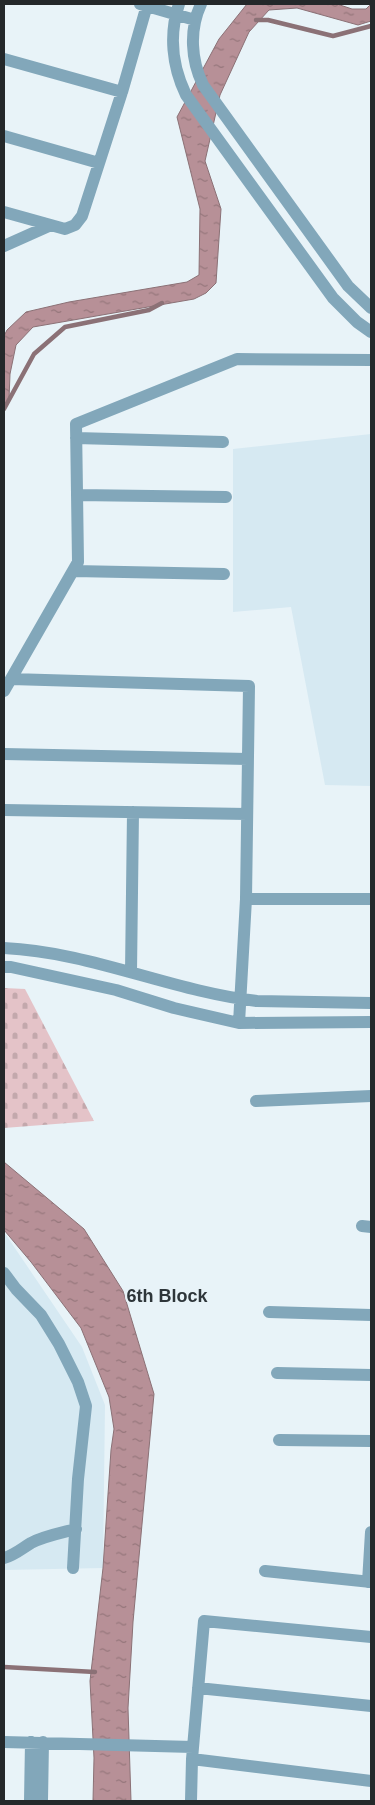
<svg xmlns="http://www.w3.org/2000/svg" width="375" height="1805" viewBox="0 0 375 1805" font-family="Helvetica,sans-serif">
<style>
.built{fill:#d6e9f2}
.cemetery{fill:url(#cemetery-stones)}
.water{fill:url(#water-ripples);stroke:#8b7176}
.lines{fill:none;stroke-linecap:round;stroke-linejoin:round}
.stream{stroke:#8b7176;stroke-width:4.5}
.minor{stroke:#82a7ba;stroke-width:12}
.labels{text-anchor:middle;stroke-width:4.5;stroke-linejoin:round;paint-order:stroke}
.quarter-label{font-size:18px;font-weight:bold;fill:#2e363a;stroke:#e8f3f8}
</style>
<defs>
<pattern id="cemetery-stones" width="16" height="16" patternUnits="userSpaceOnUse" patternTransform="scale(1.25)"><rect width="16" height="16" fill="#e4c3c8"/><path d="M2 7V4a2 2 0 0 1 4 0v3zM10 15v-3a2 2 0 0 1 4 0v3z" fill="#c3a8ac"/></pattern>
<pattern id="water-ripples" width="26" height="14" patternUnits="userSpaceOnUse" patternTransform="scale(1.25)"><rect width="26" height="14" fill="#b79097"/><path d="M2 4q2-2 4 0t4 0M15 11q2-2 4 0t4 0" fill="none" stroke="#95767b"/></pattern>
</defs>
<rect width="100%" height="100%" fill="#e8f3f8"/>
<path class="built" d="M371 434V786L325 785 291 607 233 612V449Z
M4 1232 82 1347 105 1405 103 1568 4 1570Z"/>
<path class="cemetery" d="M4 988 25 989 94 1121 4 1128Z"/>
<path class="water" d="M247 4H337L352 9H366L371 4V21L358 25 297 8 269 10 249 32 220 95 205 161 221 209 216 283 206 293 194 299 33 327 16 345 10 374 9 399 4 404V336L7 330 26 312 69 302 187 282 199 275 200 209 177 117 219 39Z
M4 1162 84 1229 123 1291 154 1394 133 1622 128 1708 131 1801H93L94 1758 90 1681 103 1568 111 1450 114 1429 109 1397 81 1328 31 1262 4 1230Z"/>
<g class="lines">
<path class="stream" d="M256 20H268L333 36 371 26
M4 409 34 354 65 327 149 310 162 303
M4 1667 95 1672"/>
<path class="minor" d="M140 4 195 20
M179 4C169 34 172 66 186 95L333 298 357 322 371 332
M201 4C189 30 191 60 203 85L348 286 371 308
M4 59 122 92 147 5
M4 136 99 163
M4 212 65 229 75 225 82 216 122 92
M4 246 51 225
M76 438 223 442
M77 495 226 497
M74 571 224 574
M11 679 249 686 246 899 239 1023
M4 691 78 562 76 424 237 359 371 360
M4 754 248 759
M4 810 247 814
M246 899H371
M4 948C91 952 171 991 257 1001L371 1003
M4 967H11L116 990 174 1008 239 1023 371 1022
M131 972 133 812
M256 1101 371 1096
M362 1226 371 1227
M4 1273 16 1289 41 1315 59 1344 78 1382 86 1406 78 1479 73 1568
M269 1312 371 1315
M277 1373 371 1375
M279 1440 371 1441
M4 1558C15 1555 21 1549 31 1543 44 1536 61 1533 76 1529
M265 1571 371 1582
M368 1582 371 1532
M198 1688 371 1706
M4 1742 193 1747
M192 1759 371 1781
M30 1801 31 1742
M42 1801 43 1742
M191 1801 192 1759 204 1621 371 1637"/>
</g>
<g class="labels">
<g class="quarter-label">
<text x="167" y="1302">6th Block</text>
</g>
</g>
<rect width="375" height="1805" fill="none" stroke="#24282a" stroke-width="10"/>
</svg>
